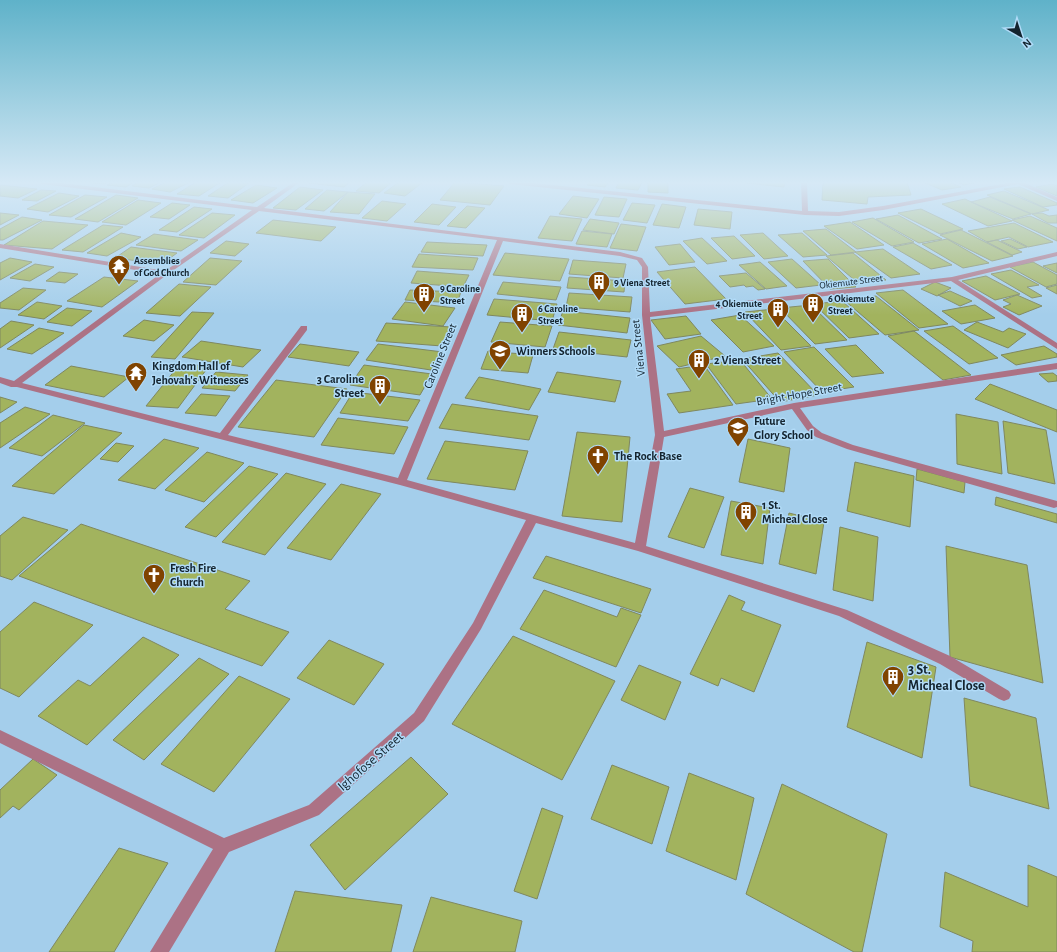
<svg xmlns="http://www.w3.org/2000/svg" width="1057" height="952" viewBox="0 0 1057 952" font-family="'Alegreya Sans',sans-serif">
<style>
.building{fill:#a2b35e;stroke:#7f885f}
.lines{fill:none;stroke-linecap:round;stroke-linejoin:round}
.minor{fill:#ac7285;fill-rule:evenodd}
.labels{text-anchor:middle;stroke-width:3;stroke-linejoin:round;paint-order:stroke}
.far-poi-label{font-size:10px;font-weight:bold;fill:#14242f;stroke:#b1dbf8;text-anchor:start}
.far-street-label{font-size:10px;fill:#14242f;stroke:#b1dbf8}
.street-label{font-size:12px;fill:#14242f;stroke:#b1dbf8}
.poi-label{font-size:12px;font-weight:bold;fill:#14242f;stroke:#b1dbf8;text-anchor:start}
.near-poi-label{font-size:14px;font-weight:bold;fill:#14242f;stroke:#b1dbf8;text-anchor:start}
.near-street-label{font-size:14px;fill:#14242f;stroke:#b1dbf8}
</style>
<rect width="100%" height="100%" fill="#a4ceeb"/>
<path class="building" d="M83 182H108L104 184Z
M113 182H134L126 187 107 185Z
M139 182H161L149 188 132 186Z
M166 182H190L170 192 152 189Z
M196 182H221L199 196 177 194Z
M229 182 249 183 228 198 208 196Z
M309 182H350L344 187 308 183Z
M367 182H392L379 193 356 191Z
M399 182H423L405 196 384 193Z
M455 182H456L504 186 490 205 440 200Z
M590 182H609L605 187 587 185Z
M619 182H642L638 190 616 188Z
M648 182H668V193L648 192Z
M737 182H785L784 187Z
M823 182H907L911 195 868 197 867 204 822 200Z
M923 182H949L961 187 942 190Z
M957 182H979L964 185Z
M1053 184 1057 186V196L1036 187Z
M0 185 37 189 18 198 0 196Z
M256 185 277 188 253 203 231 200Z
M300 187 323 190 296 210 273 208Z
M1020 187 1057 203V205L1043 207 1004 189Z
M41 190 56 191 37 201 22 200Z
M327 190 348 192 324 211 305 209Z
M1004 191 1049 210 1032 214 987 195Z
M348 192 375 194 359 214 330 212Z
M59 193 79 196 48 212 27 209Z
M85 195 107 197 71 217 49 215Z
M116 195 138 198 98 222 75 219Z
M573 196 599 199 587 218 559 214Z
M604 197 627 199 619 217 595 215Z
M990 197 1031 214 1013 219 971 202Z
M965 199 1012 221 988 226 942 204Z
M138 200 161 203 126 225 102 222Z
M382 201 406 204 387 221 362 218Z
M172 203 190 205 169 219 150 217Z
M632 203 655 205 647 223 623 220Z
M432 204 456 207 439 225 414 222Z
M662 204 686 207 679 228 653 225Z
M467 206 485 208 466 228 447 226Z
M194 207 212 209 177 232 159 230Z
M698 209 732 212 730 229 694 225Z
M921 209 963 229 940 234 898 213Z
M0 213 19 215 0 225Z
M212 213 235 215 204 238 179 235Z
M1042 213 1049 216 1057 215V223H1048L1032 214Z
M898 215 942 239 919 243 876 219Z
M550 216 582 219 572 241 538 238Z
M1030 216 1057 228V241L1012 220Z
M22 217 42 220 3 240H0V229Z
M873 218 914 242 892 246 852 222Z
M590 219 619 223 614 234 583 230Z
M273 220 336 227 321 241 256 233Z
M43 221 88 225 52 249 4 245Z
M850 222 884 245 857 249 824 226Z
M1014 223 1053 242 1028 247 1009 237 987 242 968 231Z
M621 224 646 227 637 251 610 248Z
M103 225 123 227 83 252 62 250Z
M826 229 856 252 831 255 803 231Z
M961 230 1013 256 992 261 940 235Z
M582 231 612 234 607 247 576 244Z
M121 233 141 237 107 256 87 253Z
M763 233 788 256 764 259 740 235Z
M802 233 827 255 803 257 778 235Z
M154 234 198 240 181 251 136 245Z
M734 236 755 256 732 259 711 238Z
M702 238 727 261 707 264 683 241Z
M947 239 989 263 963 268 922 244Z
M1010 239 1027 247 1018 249 1001 241Z
M997 240 1022 252 1012 255 987 242Z
M226 241 249 244 235 256 210 253Z
M427 242 487 245 483 256 421 252Z
M913 243 952 265 931 269 893 247Z
M680 244 695 262 669 265 655 247Z
M131 247 177 253 162 264 115 258Z
M883 249 920 274 891 278 855 252Z
M505 253 569 259 560 281 493 275Z
M853 253 886 280 858 283 826 256Z
M419 254 478 258 473 270 412 267Z
M10 258 32 262 0 280V263Z
M210 258 242 261 216 285 183 282Z
M792 259 821 285 796 288 768 262Z
M828 259 856 287 830 289 803 261Z
M573 260 626 264 623 278 569 274Z
M760 262 787 286 766 289 739 265Z
M1033 262 1057 275V284L1046 287 1010 267Z
M1057 263V273L1043 266Z
M35 264 54 267 30 281 10 278Z
M695 267 726 299 685 304 657 272Z
M1011 270 1039 285 1027 287 1042 296 1032 298 991 274Z
M417 271 469 275 463 287 411 283Z
M59 272 78 274 65 283 46 281Z
M746 273 765 289 758 290 753 286 746 287 744 285 730 287 719 276Z
M986 276 1020 294 995 300 962 281Z
M104 277 138 281 102 307 67 301Z
M569 277 625 281 624 292 567 288Z
M503 282 561 287 556 300 497 294Z
M935 282 951 288 937 296 921 289Z
M179 284 211 287 180 316 146 313Z
M1057 285V294L1046 288Z
M23 288 46 290 19 310 0 308V303Z
M410 290 461 292 457 303 405 300Z
M903 290 948 324 919 328 876 293Z
M950 291 972 301 960 306 938 295Z
M569 293 632 297 630 312 566 307Z
M1017 295 1042 306 1019 315 1003 307 1011 304 1003 300Z
M876 296 919 330 885 335 844 300Z
M494 299 557 304 552 321 487 315Z
M842 301 879 334 849 338 814 304Z
M37 302 62 306 44 319 18 315Z
M405 302 455 308 443 326 392 319Z
M811 305 847 340 815 344 780 308Z
M975 305 995 318 961 324 942 311Z
M67 308 92 311 72 326 47 322Z
M774 309 811 346 781 350 745 312Z
M563 311 630 318 627 333 558 325Z
M192 312 214 313 175 359 151 357Z
M740 315 774 346 743 352 711 320Z
M686 316 701 334 665 339 651 320Z
M144 320 174 325 154 341 123 336Z
M11 321 34 325 0 348V329Z
M500 322 552 326 545 347 491 342Z
M977 322 1003 332 1009 328 1026 334 1008 348 964 330Z
M386 323 451 327 442 346 376 341Z
M953 326 998 358 969 364 924 331Z
M39 328 64 333 32 354 7 349Z
M914 331 971 375 943 380 888 336Z
M559 332 631 340 627 357 553 349Z
M701 336 725 356 679 367 657 346Z
M201 341 261 350 243 367 182 357Z
M300 344 359 352 349 366 288 357Z
M378 344 443 352 431 370 366 360Z
M856 345 884 373 852 377 825 349Z
M1044 346 1057 354V357L1016 365 1001 355Z
M814 347 854 387 822 392 784 352Z
M488 351 533 355 528 373 481 369Z
M778 353 818 395 780 402 742 359Z
M740 360 772 399 736 404 706 364Z
M180 364 209 366 178 408 146 406Z
M364 365 432 374 420 395 350 385Z
M704 365 733 405 679 413 667 394 691 391 676 369Z
M71 366 129 377 104 397 45 385Z
M216 372 248 375 235 391 202 388Z
M557 372 621 381 615 402 548 392Z
M1053 373 1057 376V381L1048 382 1039 374Z
M479 377 541 389 529 410 465 398Z
M276 380 347 389 314 437 238 427Z
M990 384 1057 410V432L975 399Z
M353 392 420 400 408 421 340 413Z
M201 394 230 396 216 416 185 413Z
M0 397 17 402 0 413Z
M452 404 538 416 529 440 439 428Z
M25 407 50 414 0 448V423Z
M956 414 998 422 1002 474 957 464Z
M53 415 85 423 42 456 9 448Z
M338 418 408 427 394 454 321 445Z
M1003 421 1046 430 1055 484 1008 473Z
M84 425 122 433 54 494 12 486Z
M577 432 630 437 622 522 562 516Z
M164 439 199 448 155 489 118 480Z
M748 439 790 448 784 492 739 482Z
M445 441 528 451 515 490 427 479Z
M116 443 134 446 118 462 100 459Z
M207 452 244 463 204 502 165 490Z
M855 462 914 476 910 527 847 511Z
M249 466 278 474 216 537 185 527Z
M917 469 965 482 964 493 916 480Z
M286 473 326 484 265 555 222 542Z
M341 484 381 494 331 560 287 548Z
M690 488 724 497 704 548 668 537Z
M996 497 1057 514V523L995 505Z
M731 501 770 508 763 564 721 555Z
M789 513 824 522 816 574 779 564Z
M23 517 68 530 12 580 0 576V536Z
M81 524 250 581 225 609 289 632 262 666 19 576Z
M840 527 878 537 873 601 833 590Z
M946 546 1027 565 1043 683 950 657Z
M546 556 651 589 641 613 533 578Z
M544 590 617 617 621 608 641 615 616 667 520 629Z
M729 595 745 602 741 610 781 625 754 692 721 678 718 686 690 674Z
M34 602 93 625 19 697 0 688V632Z
M513 636 615 681 562 780 452 724Z
M143 637 179 655 87 745 38 716 78 680 90 686Z
M329 640 384 664 354 705 297 678Z
M867 642 936 667 922 758 847 727Z
M199 658 229 674 144 760 113 740Z
M639 665 681 682 665 720 621 700Z
M239 676 290 699 214 792 161 764Z
M964 698 1036 718 1049 809 970 786Z
M411 757 448 794 345 890 310 845Z
M33 759 57 775 19 810 13 806 0 818V790Z
M612 765 669 787 652 844 591 819Z
M689 773 754 798 736 880 666 851Z
M782 784 887 834 862 952H854L746 894Z
M542 808 563 816 537 899 514 891Z
M119 848 168 863 114 952H49Z
M1028 865 1057 877V952H972L973 941 940 927 945 872 1028 907Z
M295 891 402 905 391 952H275Z
M431 897 522 921 515 952H413Z"/>
<g class="lines">
<path class="minor" d="M39 182H54L257 207 294 182H300L264 208 620 252 642 258 648 267 650 312 952 277 1057 252V256L958 280 1057 343V349L951 281 650 317 664 431 794 403 1057 363V369L800 408 813 426 822 433 853 445 1057 501V507L1054 508 847 449 816 437 807 430 792 409 664 437 646 546 847 610 950 656 1009 691 1011 695 1009 699 1004 701 999 699 940 664 839 616 638 551 536 523 481 629 424 721 319 815 229 852 169 952H150L213 849 0 743V730L224 838 309 805 414 713 473 623 526 520 400 485 17 387H11L0 383V377L14 381 160 274 0 248V244L165 271 252 210 42 184ZM259 211 497 240 398 478 228 435 307 330V326H301L220 433 22 383 168 274ZM503 241 620 256 637 260 642 267V315L655 435 635 543 407 480Z
M507 182H524L802 211 801 182H807L808 211 839 212 883 206 1012 182H1023L1057 197V201L1018 184 883 210 839 216 805 215 510 184Z"/>
</g>
<linearGradient id="sky" x2="0" y2="1"><stop stop-color="#5fb2c9"/><stop offset="0.58" stop-color="#d6e9f6"/><stop offset="1" stop-color="#d6e9f6" stop-opacity="0"/></linearGradient>
<rect width="1057" height="315" fill="url(#sky)"/>
<defs>
<g id="temple-pin" transform="scale(1.15)"><path d="M0 17L-7.5 6A9.5 9.5 0 1 1 7.5 6Z" fill="#804300" stroke="#b1dbf8"/><path d="M0-6L5-2H3V0L6.5 2.5H4V6H1.5V3h-3V6H-4V2.5H-6.5L-3 0V-2H-5Z" fill="#fff"/></g>
<g id="building-pin" transform="scale(1.15)"><path d="M0 17L-7.5 6A9.5 9.5 0 1 1 7.5 6Z" fill="#804300" stroke="#b1dbf8"/><path d="M-4-6H4V6H1V3H-1V6H-4ZM-2.5-4.3h1.7v1.8h-1.7ZM.8-4.3h1.7v1.8H.8ZM-2.5-1h1.7V.8h-1.7ZM.8-1h1.7V.8H.8Z" fill="#fff"/></g>
<g id="school-pin" transform="scale(1.15)"><path d="M0 17L-7.5 6A9.5 9.5 0 1 1 7.5 6Z" fill="#804300" stroke="#b1dbf8"/><path d="M0-5L7-2L0 1L-7-2ZM-4 1L0 2.5L4 1V4Q0 6-4 4Z" fill="#fff"/></g>
<g id="church-pin" transform="scale(1.15)"><path d="M0 17L-7.5 6A9.5 9.5 0 1 1 7.5 6Z" fill="#804300" stroke="#b1dbf8"/><path d="M-1.2-6h2.4v3.5h3.3v2.4h-3.3V6h-2.4V-.1h-3.3v-2.4h3.3Z" fill="#fff"/></g>
</defs>
<g fill-rule="evenodd">
<use href="#temple-pin" x="119" y="266"/>
<use href="#building-pin" x="599" y="282"/>
<use href="#building-pin" x="424" y="294"/>
<use href="#building-pin" x="813" y="304"/>
<use href="#building-pin" x="778" y="309"/>
<use href="#building-pin" x="522" y="314"/>
<use href="#school-pin" x="500" y="351"/>
<use href="#building-pin" x="699" y="360"/>
<use href="#temple-pin" x="136" y="373"/>
<use href="#building-pin" x="380" y="386"/>
<use href="#school-pin" x="738" y="428"/>
<use href="#church-pin" x="598" y="456"/>
<use href="#building-pin" x="746" y="512"/>
<use href="#church-pin" x="154" y="575"/>
<use href="#building-pin" x="893" y="677"/>
</g>
<g class="labels">
<g class="far-poi-label">
<text x="134" y="264">Assemblies<tspan x="134" dy="12">of God Church</tspan></text>
<text x="614" y="286">9 Viena Street</text>
<text x="440" y="292">9 Caroline<tspan x="440" dy="12">Street</tspan></text>
<text x="828" y="302">6 Okiemute<tspan x="828" dy="12">Street</tspan></text>
<text x="762" y="307" text-anchor="end">4 Okiemute<tspan x="762" dy="12">Street</tspan></text>
<text x="538" y="312">6 Caroline<tspan x="538" dy="12">Street</tspan></text>
</g>
<g class="far-street-label">
<text transform="translate(851 281) rotate(-7)" y="4">Okiemute Street</text>
</g>
<g class="street-label">
<text transform="translate(638 348) rotate(-96)" y="4">Viena Street</text>
<text transform="translate(440 356) rotate(-68)" y="4">Caroline Street</text>
<text transform="translate(799 394) rotate(-10)" y="4">Bright Hope Street</text>
</g>
<g class="poi-label">
<text x="516" y="355">Winners Schools</text>
<text x="714" y="364">2 Viena Street</text>
<text x="152" y="370">Kingdom Hall of<tspan x="152" dy="14">Jehovah's Witnesses</tspan></text>
<text x="364" y="383" text-anchor="end">3 Caroline<tspan x="364" dy="14">Street</tspan></text>
<text x="754" y="425">Future<tspan x="754" dy="14">Glory School</tspan></text>
<text x="614" y="460">The Rock Base</text>
<text x="762" y="509">1 St.<tspan x="762" dy="14">Micheal Close</tspan></text>
<text x="170" y="572">Fresh Fire<tspan x="170" dy="14">Church</tspan></text>
</g>
<g class="near-poi-label">
<text x="908" y="674">3 St.<tspan x="908" dy="16">Micheal Close</tspan></text>
</g>
<g class="near-street-label">
<text transform="translate(370 761) rotate(-41)" y="5">Ighofose Street</text>
</g>
</g>
<g transform="translate(1021 36) rotate(141)" stroke="#b1dbf8" stroke-width="3" paint-order="stroke">
<path d="M0-3L7 15L0 10L-7 15Z" fill="#14242f"/>
<text y="-6" font-size="11" font-weight="bold" text-anchor="middle" fill="#14242f">N</text>
</g>
</svg>
